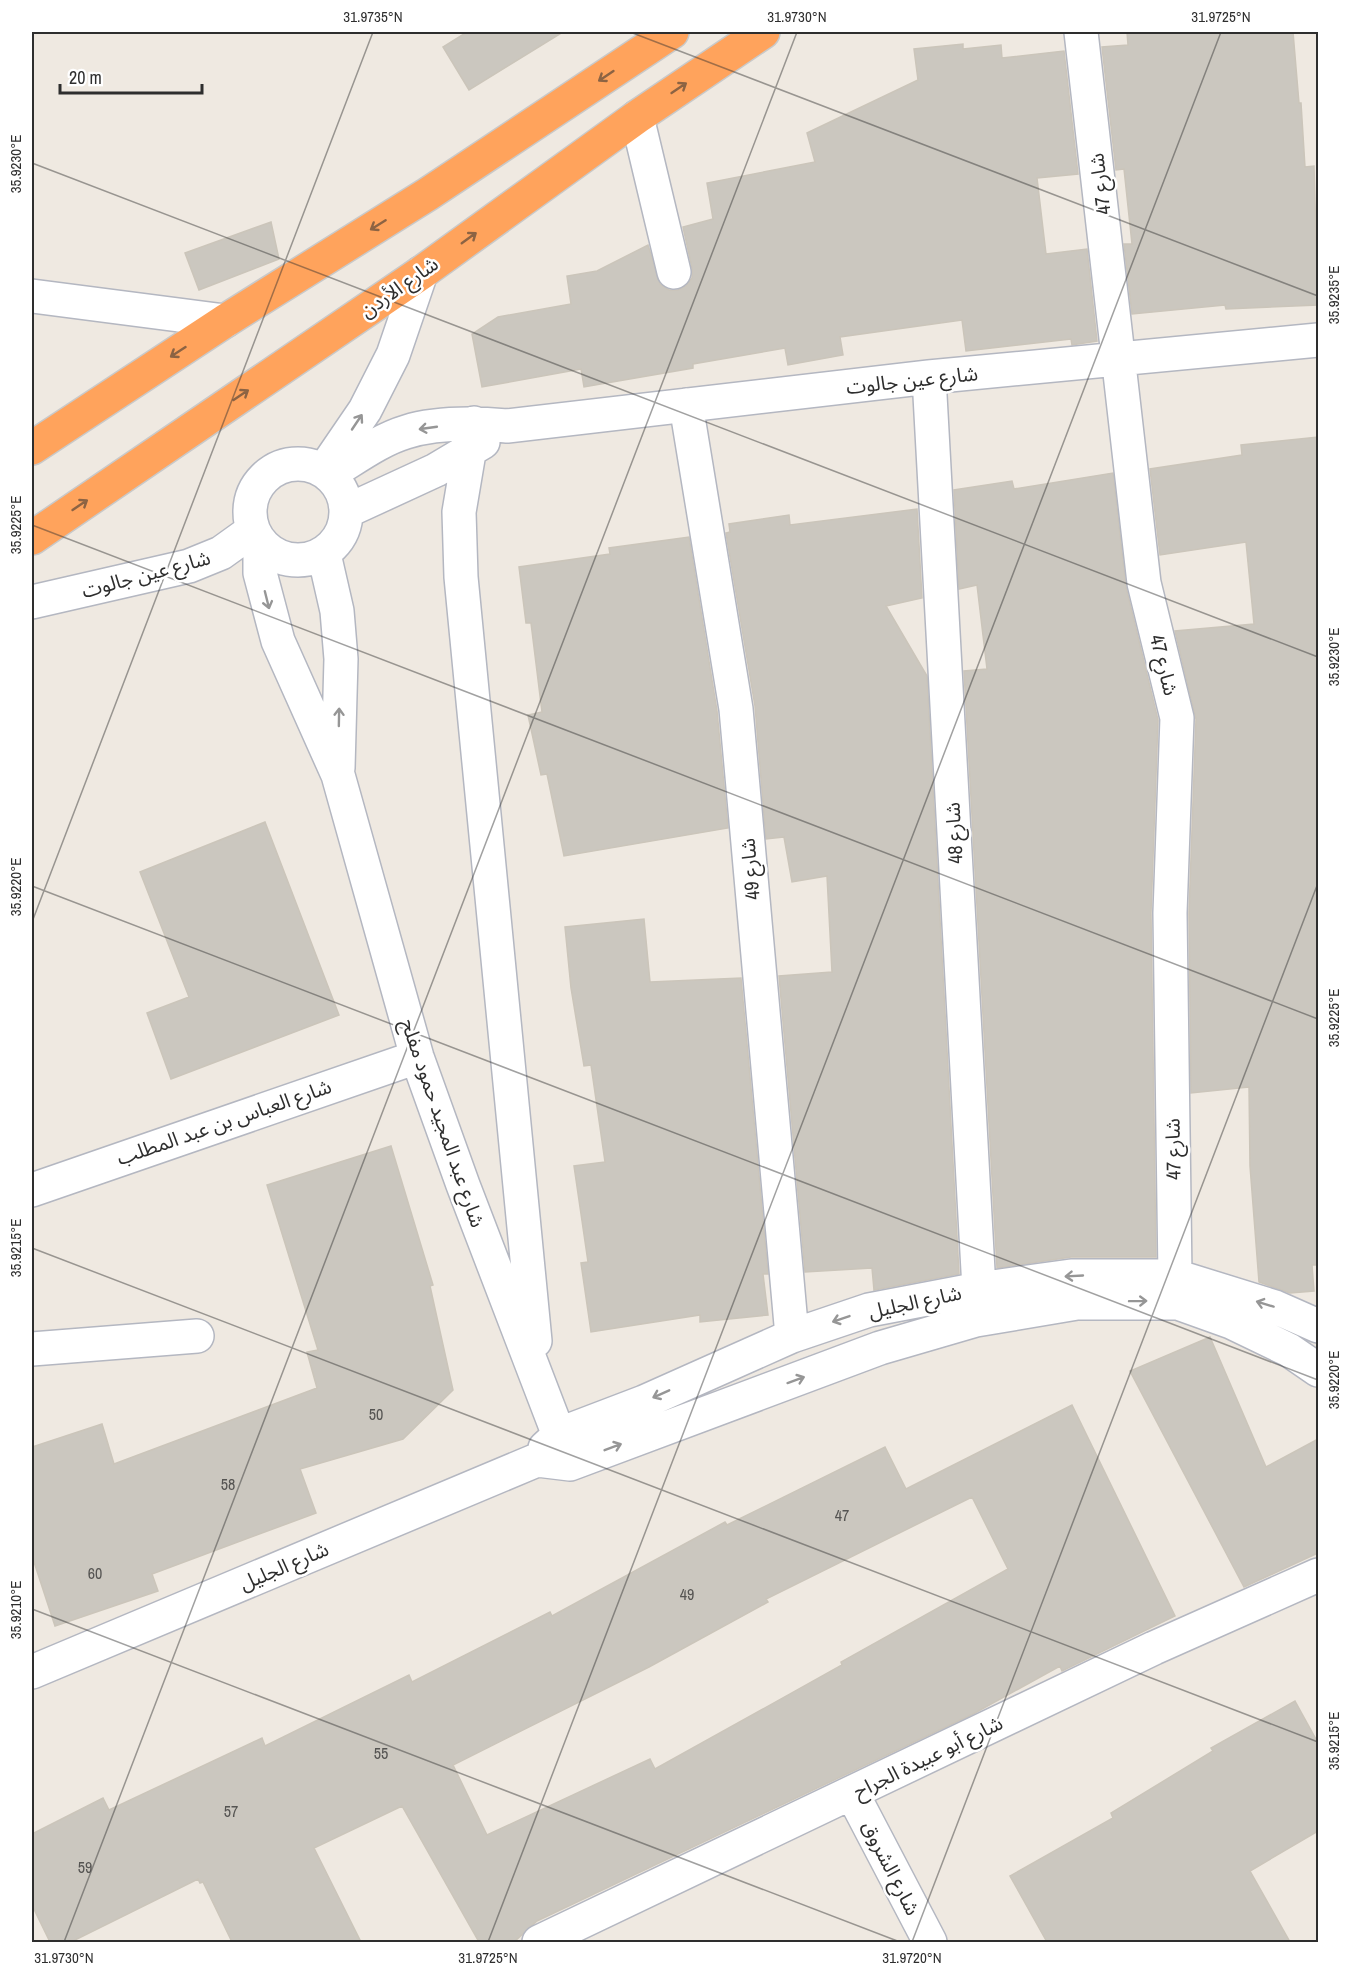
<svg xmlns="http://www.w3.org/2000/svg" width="1350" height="1974" viewBox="0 0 1350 1974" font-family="'Archivo Narrow','Noto Sans Arabic',sans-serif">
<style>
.building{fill:#cbc7bf;stroke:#cbc5ba;stroke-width:1.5;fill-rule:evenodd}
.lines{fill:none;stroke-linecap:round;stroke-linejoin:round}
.minor-casing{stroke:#b4b7c1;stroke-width:36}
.highway-casing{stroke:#c9c9c9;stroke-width:36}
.minor{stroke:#fff;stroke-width:33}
.highway{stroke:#ffa35c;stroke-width:33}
.oneway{stroke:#8c6343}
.oneway2{stroke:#969696}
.ticks{fill:none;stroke:#2e2e2e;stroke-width:1.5;stroke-opacity:0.45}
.labels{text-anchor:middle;stroke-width:5;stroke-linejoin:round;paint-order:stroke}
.number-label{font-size:16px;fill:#555452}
.street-label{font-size:20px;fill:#2e2e2e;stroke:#fff}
.neatline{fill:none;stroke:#2e2e2e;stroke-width:2}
.ticks-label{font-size:15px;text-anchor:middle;fill:#2e2e2e}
</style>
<rect width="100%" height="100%" fill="#efe9e1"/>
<path class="building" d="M467 32H563L469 90 443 47Z
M1127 32H1293L1299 103H1301L1305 167 1314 166 1318 305 1226 309 1225 305 1132 314 1124 244H1132L1124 169 1116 170 1102 47 1128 45Z
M963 44V49L1001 45 1002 58 1064 51 1078 174 1037 178 1046 254 1087 249 1097 341 1072 345 1071 339 966 351 962 320 840 337 843 355 788 365 785 348 693 364V368L584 387 581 369 482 387 472 334 498 317 571 304 567 276 597 271 648 245 660 284 669 290H678L686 286 692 278V268L683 227 713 219 707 183 815 162 807 133 918 80 914 49Z
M271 222 279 259 199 290 185 253Z
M1318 437V1265H1312L1314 1291 1290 1293 1259 1282 1250 1166 1249 1087 1191 1093 1189 913 1196 719 1175 631 1254 624 1246 542 1160 555 1150 469 1242 455 1241 445Z
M1113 473 1126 587 1158 720 1151 913 1156 1257H1071L997 1268 964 671 987 669 977 585 959 589 954 490 1012 481 1014 489Z
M917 509 922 598 886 606 927 676 959 1274 874 1290 872 1268 805 1272 779 976 832 972 827 876 792 882 784 837 766 839 755 706 726 533 730 532 729 524 789 515 790 525Z
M689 537 717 711 728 828 564 856 547 774 541 775 528 715 542 712 531 623H526L519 567 610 554 609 548Z
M265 822 339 1015 171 1079 147 1013 189 997 140 872Z
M644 919 650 982 741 978 768 1274H763L768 1315 700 1322V1315L591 1332 581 1263 588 1262 574 1166 605 1162 591 1065 584 1066 571 988 565 927Z
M391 1146 433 1285 430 1286 453 1390 403 1439 300 1469 316 1513 152 1574 158 1591 55 1626 32 1556V1447L102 1424 114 1464 317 1388 307 1352 318 1350 267 1185Z
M1210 1337 1266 1467 1318 1439V1553L1244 1587 1130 1371Z
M1072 1405 1175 1616 1062 1671 1060 1666 973 1714 537 1921 514 1942H479L402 1806 314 1848 361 1942H232L203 1882 200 1883 198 1879 71 1942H50L32 1905V1834L103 1798 109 1810 262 1738 265 1746 409 1675 412 1682 550 1612 552 1616 725 1522 727 1525 885 1447 906 1489ZM972 1497 1008 1569 841 1662 842 1665 655 1769 650 1759 487 1835 453 1765 649 1667 768 1602 766 1599Z
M1295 1701 1318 1743V1831L1250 1871 1290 1942H1047L1010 1876 1113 1818 1111 1813 1213 1751 1211 1748Z"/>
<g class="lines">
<g class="minor-casing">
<path id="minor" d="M1081 32 1144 583 1177 718 1170 913 1175 1276 1178 1303
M637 117 674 272
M32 296 225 321
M929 377 979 1289
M686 405 736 709 792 1336
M474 423 459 512 461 577 535 1341
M250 512a48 48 0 1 1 96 0a48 48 0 1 1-96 0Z
M324 470 365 410 393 355 421 273
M329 474C353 460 379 440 406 432 438 422 474 423 507 426L929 377 1318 340
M347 511 436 470 483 442
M260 542V573L278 641 338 775 417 1057 463 1185 570 1464
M324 554 337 611 341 659 338 768
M32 602 189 566 221 553 253 530
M32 1190 417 1057
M32 1349 197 1336
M545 1448 560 1434 644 1402 792 1336 869 1310 979 1289 1071 1276H1175L1275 1307 1318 1326
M32 1672 537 1460 570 1464 880 1348 976 1320 1077 1303H1178L1231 1322 1289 1350 1318 1370
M852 1793 930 1942
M539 1942 1154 1648 1318 1575"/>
</g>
<g class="highway-casing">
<path id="highway" d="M32 448 225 321 428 194 672 32
M32 538 421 273 637 117 763 32"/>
</g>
<use href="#minor" class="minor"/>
<use href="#highway" class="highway"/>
</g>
<defs><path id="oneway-shaft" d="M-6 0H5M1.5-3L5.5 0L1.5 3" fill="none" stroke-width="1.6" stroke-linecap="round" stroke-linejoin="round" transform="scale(1.5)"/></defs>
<g class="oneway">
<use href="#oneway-shaft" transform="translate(606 76) rotate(146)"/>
<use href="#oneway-shaft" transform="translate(679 88) rotate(-34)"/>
<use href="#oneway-shaft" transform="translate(378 225) rotate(148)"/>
<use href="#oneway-shaft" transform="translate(469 238) rotate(-36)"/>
<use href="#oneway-shaft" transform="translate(178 352) rotate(147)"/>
<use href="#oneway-shaft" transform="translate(241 395) rotate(-34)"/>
<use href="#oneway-shaft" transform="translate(80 505) rotate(-34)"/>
</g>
<g class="oneway2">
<use href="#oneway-shaft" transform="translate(357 422) rotate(-56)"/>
<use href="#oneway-shaft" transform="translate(428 428) rotate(172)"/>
<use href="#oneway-shaft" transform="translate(267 600) rotate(76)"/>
<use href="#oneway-shaft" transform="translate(339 717) rotate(-89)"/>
<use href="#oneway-shaft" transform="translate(1074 1276) rotate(177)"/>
<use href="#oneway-shaft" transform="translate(1138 1301) rotate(-1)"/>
<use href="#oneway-shaft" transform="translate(1265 1304) rotate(-163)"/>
<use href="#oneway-shaft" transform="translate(841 1319) rotate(161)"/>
<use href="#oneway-shaft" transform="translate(796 1380) rotate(-20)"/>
<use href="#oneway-shaft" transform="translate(661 1394) rotate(156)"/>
<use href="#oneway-shaft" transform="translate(613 1447) rotate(-21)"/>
</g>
<path class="ticks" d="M630 32 1318 296M32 163 1318 657M32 525 1318 1019M32 886 1318 1380M32 922 373 32M32 1248 1318 1742M32 1609 900 1942M64 1942 797 32M488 1942 1221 32M912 1942 1318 883"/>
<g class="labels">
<g class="number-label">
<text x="376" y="1420">50</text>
<text x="228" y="1490">58</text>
<text x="842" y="1521">47</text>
<text x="95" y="1579">60</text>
<text x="687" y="1600">49</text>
<text x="381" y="1759">55</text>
<text x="231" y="1817">57</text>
<text x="85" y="1873">59</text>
</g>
<g class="street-label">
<text transform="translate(1100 184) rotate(-97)" y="7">شارع 47</text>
<text transform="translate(399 287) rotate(-35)" y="7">شارع الأردن</text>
<text transform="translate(912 380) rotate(-6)" y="7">شارع عين جالوت</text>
<text transform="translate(146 574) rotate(-15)" y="7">شارع عين جالوت</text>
<text transform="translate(1164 665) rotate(76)" y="7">شارع 47</text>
<text transform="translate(954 833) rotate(-93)" y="7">شارع 48</text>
<text transform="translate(750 869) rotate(-95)" y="7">شارع 49</text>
<text transform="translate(224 1122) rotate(-19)" y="7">شارع العباس بن عبد المطلب</text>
<text transform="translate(443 1123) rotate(71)" y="7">شارع عبد المجيد حمود مفلح</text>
<text transform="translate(1173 1149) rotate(-91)" y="7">شارع 47</text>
<text transform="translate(915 1302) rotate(-12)" y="7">شارع الجليل</text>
<text transform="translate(284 1566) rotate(-23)" y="7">شارع الجليل</text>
<text transform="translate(928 1757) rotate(-26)" y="7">شارع أبو عبيدة الجراح</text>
<text transform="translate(891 1868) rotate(63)" y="7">شارع الشروق</text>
</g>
</g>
<rect width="1350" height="1974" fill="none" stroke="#ffffff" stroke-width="66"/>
<path d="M60 84v9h142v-9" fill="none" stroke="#2e2e2e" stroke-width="3"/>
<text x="69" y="84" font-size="18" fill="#2e2e2e" stroke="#ffffff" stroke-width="4.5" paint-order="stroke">20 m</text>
<rect x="33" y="33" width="1284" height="1908" class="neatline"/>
<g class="ticks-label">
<text x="373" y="22">31.9735°N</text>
<text x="797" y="22">31.9730°N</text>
<text x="1221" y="22">31.9725°N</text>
<text transform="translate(16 164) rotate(-90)" y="5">35.9230°E</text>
<text transform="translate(1334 295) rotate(-90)" y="5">35.9235°E</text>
<text transform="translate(16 525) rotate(-90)" y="5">35.9225°E</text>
<text transform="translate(1334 657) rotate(-90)" y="5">35.9230°E</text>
<text transform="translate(16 887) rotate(-90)" y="5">35.9220°E</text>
<text transform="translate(1334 1018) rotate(-90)" y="5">35.9225°E</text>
<text transform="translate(16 1248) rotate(-90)" y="5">35.9215°E</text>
<text transform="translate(1334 1380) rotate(-90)" y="5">35.9220°E</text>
<text transform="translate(16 1610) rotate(-90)" y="5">35.9210°E</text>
<text transform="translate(1334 1741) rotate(-90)" y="5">35.9215°E</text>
<text x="64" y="1963">31.9730°N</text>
<text x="488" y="1963">31.9725°N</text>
<text x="912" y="1963">31.9720°N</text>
</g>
</svg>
